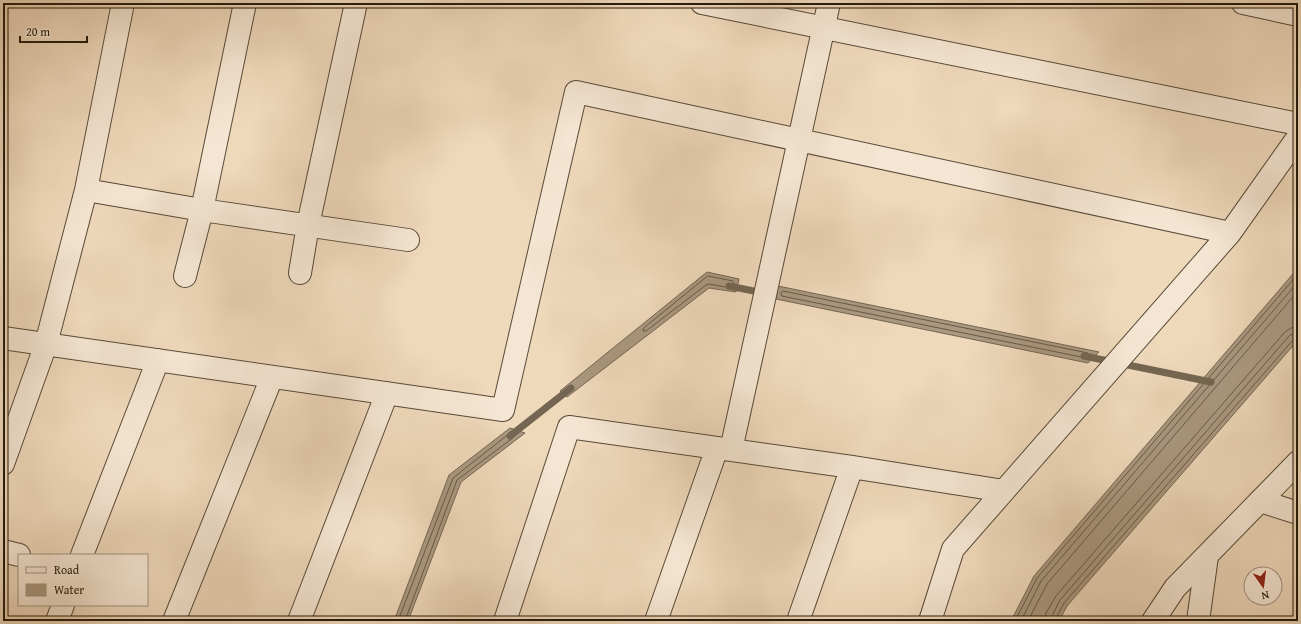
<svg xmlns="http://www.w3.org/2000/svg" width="1301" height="624" viewBox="0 0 1301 624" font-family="'Gentium Book Plus',serif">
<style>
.water{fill:#aa9880;stroke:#746652}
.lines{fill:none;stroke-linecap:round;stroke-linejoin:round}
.shore{stroke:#675946;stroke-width:1}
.stream{stroke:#746652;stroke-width:7}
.minor-casing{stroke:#574a38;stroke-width:24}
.tertiary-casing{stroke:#574a38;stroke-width:24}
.minor{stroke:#f5e6d3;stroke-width:22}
.tertiary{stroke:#f5e6d3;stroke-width:22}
</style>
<rect width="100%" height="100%" fill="#efd9bb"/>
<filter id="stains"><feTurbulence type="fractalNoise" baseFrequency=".005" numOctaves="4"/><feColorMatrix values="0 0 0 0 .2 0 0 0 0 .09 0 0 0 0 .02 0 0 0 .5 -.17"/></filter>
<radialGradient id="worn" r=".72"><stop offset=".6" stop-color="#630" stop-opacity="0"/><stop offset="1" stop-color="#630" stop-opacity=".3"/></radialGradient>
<path class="water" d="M1298 268V340L1067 606 1059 621H1011L1034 576Z
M707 272 739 279 736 292 709 288 567 397 560 391Z
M778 286 1099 352 1088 363 776 299Z
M510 428 525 433 461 482 408 621H394L449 475Z"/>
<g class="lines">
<path class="shore" d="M708 276 733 281 734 283 733 286 731 288 709 284 706 285 646 331H643L644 328Z
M783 291 1088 353 1089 356 1086 358 782 296 781 294Z
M398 621 453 478 510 433H513L514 437 457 480 405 621
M1015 621 1037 578 1298 274
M1021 621 1041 581 1298 282
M1028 621 1047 584 1298 291
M1045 621 1046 613 1056 596 1285 332 1291 328 1298 327
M1051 621 1052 616 1060 600 1289 336 1293 334 1298 333
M1056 621V618L1064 603 1293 340 1298 338"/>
<path class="stream" d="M729 286 764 293
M1084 356 1211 382
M510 436 571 388"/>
<g class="minor-casing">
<path id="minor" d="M702 3 1298 124
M1243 3 1298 15
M86 190 123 3
M300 273 308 225 356 3
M185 276 202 210 245 3
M3 338 503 410 576 92 1230 233
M731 450 829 3
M3 464 46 344 86 190 202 210 408 240
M1260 501 1298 513
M3 551 19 555
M82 555 158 360
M57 621 63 605
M174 621 272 377
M299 621 387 393
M505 621 569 427 852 467 1004 491
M656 621 717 448
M798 621 852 467
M930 621 953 549 1230 233 1298 137
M1198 621 1207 556"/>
</g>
<g class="tertiary-casing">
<path id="tertiary" d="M1153 621 1175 588 1298 462"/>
</g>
<use href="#minor" class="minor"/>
<use href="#tertiary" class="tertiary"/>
</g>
<rect width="1301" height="624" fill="none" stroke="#efd9bb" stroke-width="16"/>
<rect x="4" y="4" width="1293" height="616" fill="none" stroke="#241a0c" stroke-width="2"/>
<rect x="8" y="8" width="1285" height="608" fill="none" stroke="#241a0c"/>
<rect x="18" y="554" width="130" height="52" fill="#f5e6d3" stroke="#a19483"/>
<rect x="26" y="567" width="20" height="6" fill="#f5e6d3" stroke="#a19483"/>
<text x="54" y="574" font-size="12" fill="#241a0c">Road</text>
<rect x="26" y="584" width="20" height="12" fill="#aa9880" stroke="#a19483"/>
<text x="54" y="594" font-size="12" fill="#241a0c">Water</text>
<g transform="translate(1263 586) rotate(166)"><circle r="19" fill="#f5e6d3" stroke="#a19483"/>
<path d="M0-3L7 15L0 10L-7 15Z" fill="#8f2418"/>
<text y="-6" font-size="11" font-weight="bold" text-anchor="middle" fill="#241a0c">N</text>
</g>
<path d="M20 36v6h67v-6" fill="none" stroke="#241a0c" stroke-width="2"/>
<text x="26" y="36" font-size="12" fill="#241a0c" stroke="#f5e6d3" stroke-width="3" paint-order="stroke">20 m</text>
<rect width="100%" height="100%" filter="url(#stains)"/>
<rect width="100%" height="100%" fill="url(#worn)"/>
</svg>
